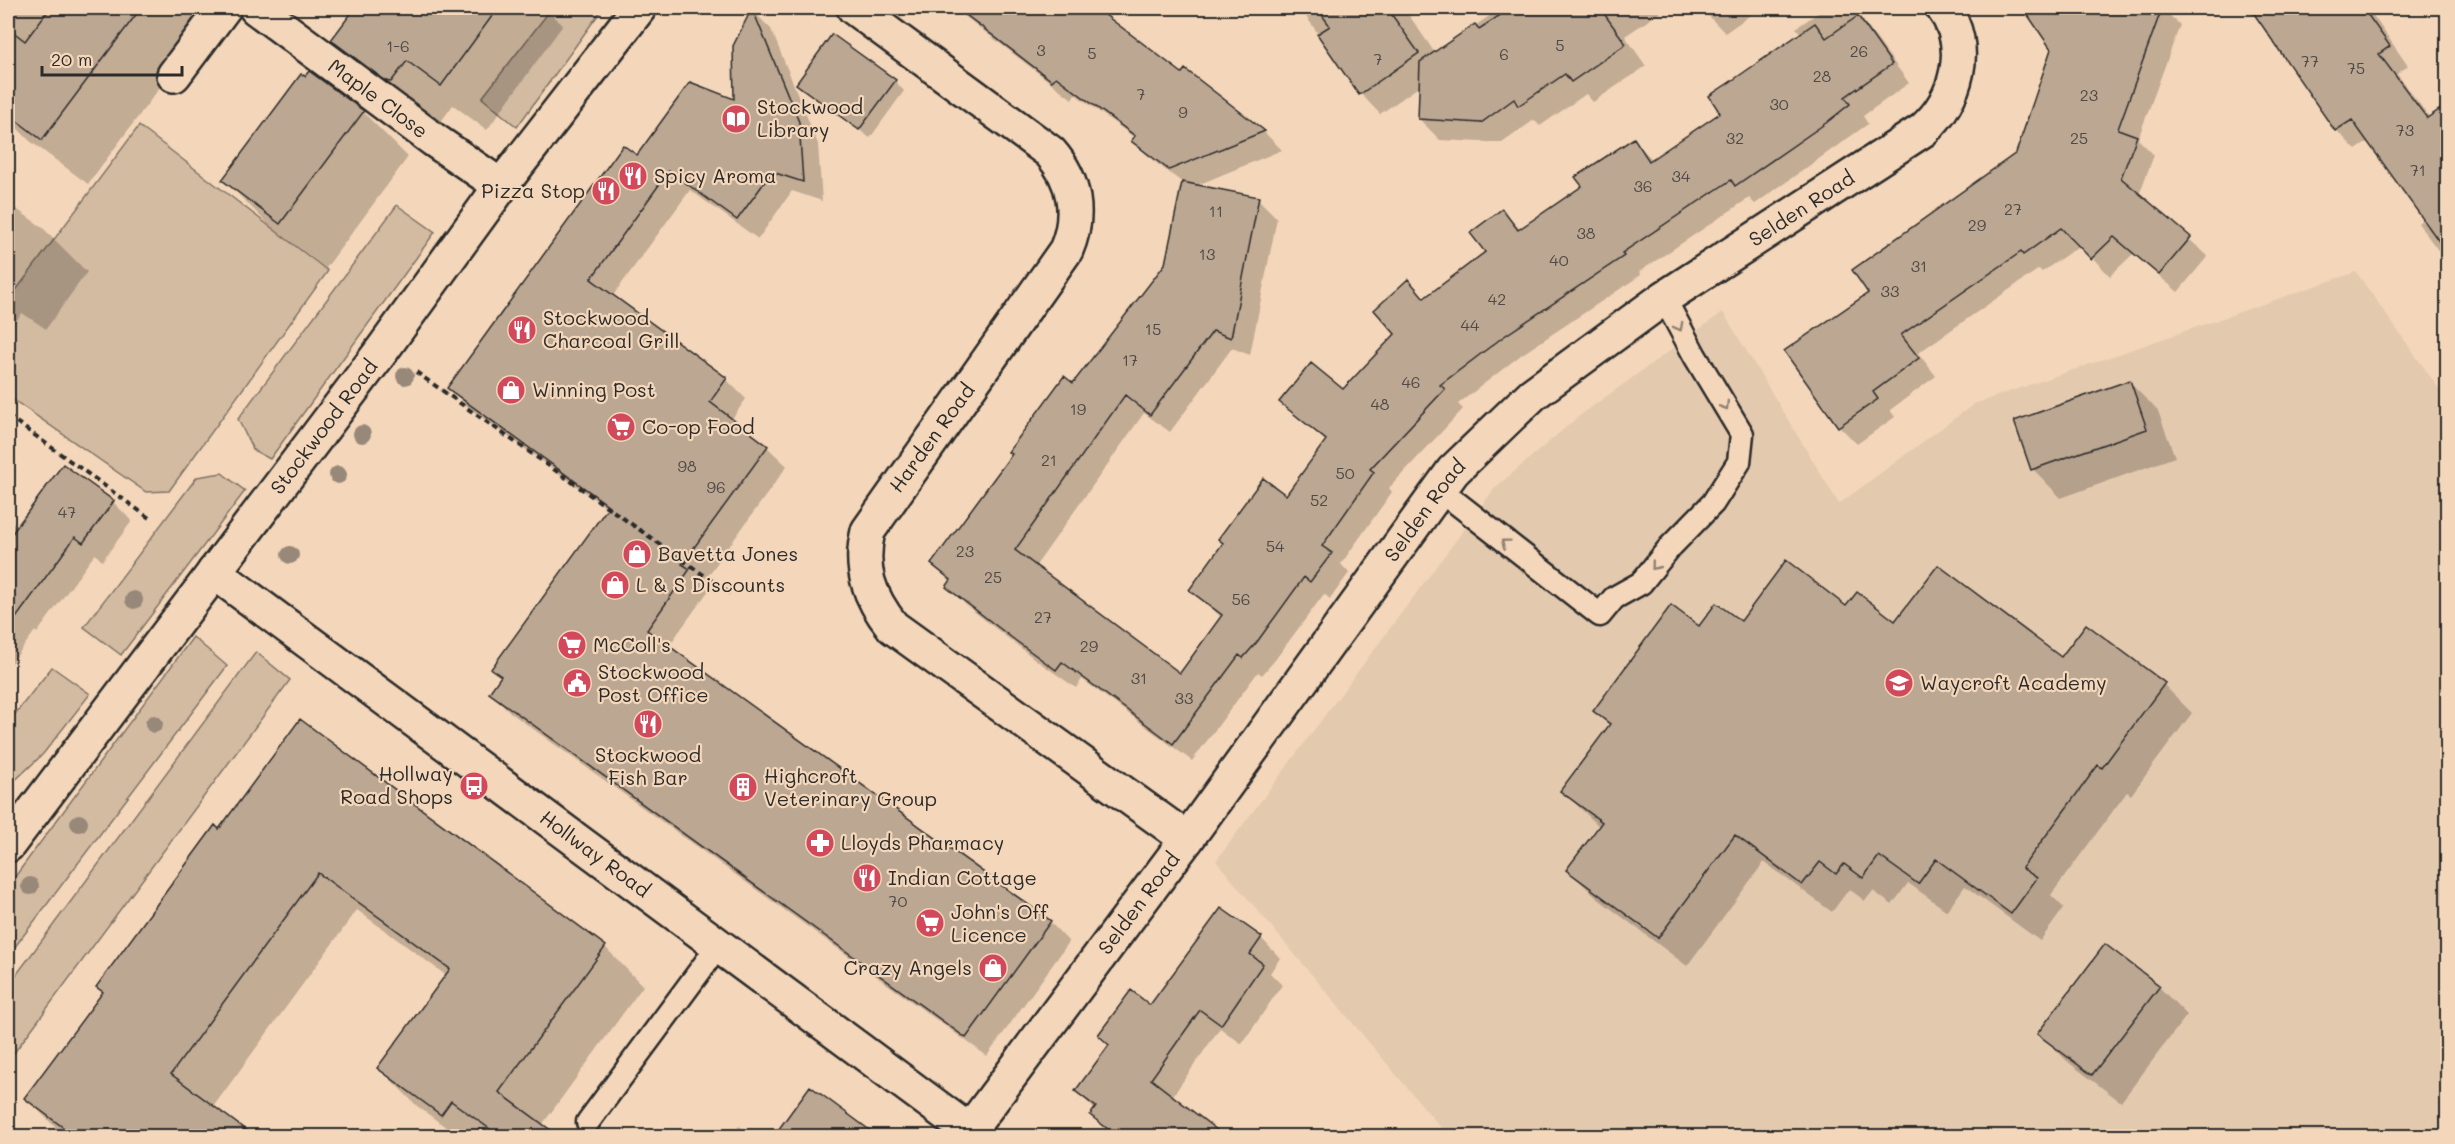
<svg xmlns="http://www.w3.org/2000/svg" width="2455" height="1144" viewBox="0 0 2455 1144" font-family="Mali,sans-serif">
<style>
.built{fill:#e3c9ae}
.green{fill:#d3bba2;stroke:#7f7366;stroke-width:1.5}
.shadow{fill:#0003}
.building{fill:#bca792;stroke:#2b2b2b;stroke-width:1.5}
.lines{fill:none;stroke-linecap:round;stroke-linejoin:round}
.service-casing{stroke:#2b2b2b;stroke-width:27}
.minor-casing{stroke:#2b2b2b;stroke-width:38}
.path{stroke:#2b2b2b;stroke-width:4;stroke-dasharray:6 4.5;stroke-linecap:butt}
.service{stroke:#f4d7ba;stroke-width:22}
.minor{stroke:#f4d7ba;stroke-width:33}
.tree{fill:#988879}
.oneway{stroke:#908172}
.labels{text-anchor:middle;stroke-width:4.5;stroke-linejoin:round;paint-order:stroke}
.number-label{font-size:16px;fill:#4f4a45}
.street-label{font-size:20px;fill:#2b2b2b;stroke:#f4d7ba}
.poi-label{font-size:20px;fill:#2b2b2b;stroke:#f4d7ba;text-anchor:start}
</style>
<rect width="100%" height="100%" fill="#f4d7ba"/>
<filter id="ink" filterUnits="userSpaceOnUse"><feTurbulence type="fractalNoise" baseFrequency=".0167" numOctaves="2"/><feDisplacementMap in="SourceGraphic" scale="12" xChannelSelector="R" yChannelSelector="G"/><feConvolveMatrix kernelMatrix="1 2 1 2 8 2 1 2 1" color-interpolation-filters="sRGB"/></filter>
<g filter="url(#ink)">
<path class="built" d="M2356 272 2447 400V1136H1448L1216 861 1495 488 1578 417 1723 312 1839 504 1974 404Z"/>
<path class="green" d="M552 8H603L517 127 482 98Z
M139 126 328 271 169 491 146 492 8 396V301Z
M397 205 435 232 270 459 253 450 238 419Z
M222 473 245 491 121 655 84 627 197 477Z
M193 637 227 666 8 956V886Z
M256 652 290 680 8 1061V986Z
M52 667 90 694 43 754 8 787V723Z"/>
<path class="shadow" d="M8 8H219L88 184 30 141 8 119Z
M356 8H545L563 25 487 130 453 105 437 127 378 85 333 40Z
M954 8H1065L1083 21 1093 8 1182 75 1185 71 1264 132 1282 150 1195 186 1258 199 1277 218 1250 355 1232 348 1170 432 1144 413 1035 567 1180 675 1222 618 1191 590 1287 497 1327 442 1281 402 1343 391 1397 334 1408 282 1425 299 1487 252 1502 211 1521 230 1584 187 1633 140 1653 160 1722 114 1801 34 1796 28 1825 8H1854L1909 83 1863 116 1868 124 1844 141 1755 204 1749 198 1639 272 1641 275 1521 355 1458 404 1463 409 1389 488 1392 492 1341 564 1349 573 1330 599 1324 594 1275 660 1262 675 1258 672 1192 761 1082 679 1076 688 1036 660 967 606 948 587 951 582 933 564 1167 264 1183 183 1151 159 1133 141 1135 138 1075 94 1072 99Z
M1300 8H1404L1435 53 1501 8H1667L1625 36 1646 66 1593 102 1586 94 1540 126 1534 120 1502 143 1440 140 1419 119 1420 86 1380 114 1361 94Z
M1701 8H1758L1759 9 1725 33Z
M2019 8H2162L2180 25 2138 139 2154 155 2139 195 2208 256 2178 292 2133 254 2110 276 2080 245 2042 272 2039 269 1918 353 1936 376 1890 410 1895 417 1857 444 1839 426 1870 293 2017 154 2053 49 2036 24Z
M2252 8H2368L2408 66 2397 74 2430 118 2448 124V264L2418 223 2424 218 2369 141 2356 150 2336 130Z
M752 10 771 29 818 144 822 201 792 191 758 239 690 190 612 297 726 379 746 399 731 420 767 447 787 466 702 584 709 590 668 647 1050 922 1069 942 987 1056 511 713 491 693 502 677 493 669 608 509 469 408 449 388 637 157 736 101Z
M895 81 904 91 870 138 798 84Z
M363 112 408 157 326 268 269 225 224 180Z
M8 203 42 227 87 272 46 329 22 313 8 333Z
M2129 382 2158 411 2175 457 2061 498 2033 469Z
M63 466 113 502 132 521 102 561 95 554 37 633 35 631 8 668V519L16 525Z
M1846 608 1896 623 2062 659 2164 685 2192 713 2131 795 2127 792 2051 895 2064 908 2040 941 1965 886 1947 911 1908 883 1892 905 1873 891 1865 901 1849 889 1832 912 1764 862 1687 966 1597 898 1568 870 1600 827 1562 791 1610 726 1595 711 1700 628Z
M301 721 605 947 643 986 542 1125 558 1136H458L417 1106 379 1068 447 976 357 910 213 1107 252 1136H64L26 1098 104 993 98 987 220 831Z
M1261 938 1280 958 1270 973 1282 985 1242 1044 1220 1028 1172 1097 1220 1136H1114L1092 1115 1095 1110 1077 1091 1150 1007Z
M2159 987 2187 1015 2121 1102 2068 1062 2039 1033Z
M739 1126 754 1136H732Z"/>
<path class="building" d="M50 8H141L42 140 8 114V28L25 41Z
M355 8H498L441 86 407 61 391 82 386 81 331 40Z
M752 8 799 122 803 182 772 172 737 220 669 171 591 279 727 378 710 402 768 446 682 564 690 569 647 630 1051 921 966 1038 489 693 501 676 491 669 609 506 447 388 623 145 637 155 690 82 734 99 733 46Z
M957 8H1096L1182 73 1185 69 1265 131 1169 170 1131 141 1135 136 1056 77 1052 81Z
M1317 8H1387L1419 53 1359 95 1317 34 1330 26Z
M1511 8H1600L1626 44 1571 82 1565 74 1518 106 1514 99 1481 123 1418 119 1420 62 1475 24 1479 29Z
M2023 8H2162L2118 129 2137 136 2121 178 2191 237 2159 275 2114 237 2091 259 2061 228 2023 255 2021 252 1901 335 1919 358 1873 392 1878 399 1838 427 1784 351 1868 293 1852 270 2016 153 2051 49Z
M2250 8H2363L2390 46 2379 54 2427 118 2448 104V254L2352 120 2335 131Z
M1858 16 1892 64 1845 97 1850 104 1826 123 1735 186 1731 180 1622 253 1624 256 1503 337 1440 385 1445 389 1370 469 1374 472 1322 546 1332 553 1310 582 1304 577 1257 642 1243 658 1239 655 1173 744 1062 662 1056 670 1016 641 946 587 951 580 931 564 1012 454 1008 452 1064 376 1073 383 1165 264 1182 182 1259 197 1231 338 1213 331 1150 415 1125 395 1015 550 1180 673 1222 615 1189 590 1223 543 1218 539 1263 478 1286 495 1326 440 1279 402 1311 363 1343 389 1395 334 1374 310 1408 279 1424 298 1485 252 1470 233 1502 209 1518 230 1582 186 1575 177 1634 138 1649 161 1720 113 1709 96 1730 82 1815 23 1826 38Z
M832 34 896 80 859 130 796 84Z
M309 71 364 111 280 224 222 180 301 74 305 76Z
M2130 380 2147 429 2031 470 2014 421Z
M63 464 114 501 83 543 75 537 8 629V539Z
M1786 560 1846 606 1857 592 1895 621 1938 565 2061 657 2086 624 2165 683 2102 768 2098 765 2022 868 2037 878 2011 914 1936 859 1918 884 1879 856 1863 878 1844 864 1836 874 1820 862 1802 885 1735 835 1658 938 1566 870 1602 822 1560 791 1610 724 1593 711 1671 605 1699 626 1716 603 1741 621Z
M300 719 606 946 499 1092 560 1137H501L451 1101 441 1115 377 1068 450 969 318 873 171 1074 255 1137H76L24 1098 103 992 96 987 215 825 219 829Z
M1221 908 1262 937 1250 954 1263 964 1221 1025 1200 1010 1151 1079 1226 1137H1118L1090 1115 1096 1107 1075 1091 1109 1045 1098 1035 1131 990 1150 1005Z
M2105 944 2160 986 2092 1075 2037 1034Z
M810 1086 879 1137H773Z"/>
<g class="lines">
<g class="service-casing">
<path id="service" d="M1440 490 1600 615 1614 598 1641 583 1670 547 1713 503 1739 462 1742 434 1695 356 1664 298
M588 1122 719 945"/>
</g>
<g class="minor-casing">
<g id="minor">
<path id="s1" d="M256 8 434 140 501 186"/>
<path d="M854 8 1050 152C1075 180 1081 215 1066 250L868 531C859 569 869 597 893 627L1187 839"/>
<path d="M174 75 224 8"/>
<path id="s2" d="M214 572 976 1136"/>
<path id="s3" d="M8 845 383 349 501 186 639 8"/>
<path id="s4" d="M969 1131 1187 839 1453 471 1533 394 1664 298 1923 130C1957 100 1972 46 1943 8"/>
</g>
</g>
<path class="path" d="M416 372 732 595
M8 416 152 520"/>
<use href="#service" class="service"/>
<use href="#minor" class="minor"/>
</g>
<g class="tree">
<circle cx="405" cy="376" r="9"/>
<circle cx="362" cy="434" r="9"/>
<circle cx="338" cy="475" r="9"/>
<circle cx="290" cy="555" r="9"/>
<circle cx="134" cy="600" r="9"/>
<circle cx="154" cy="724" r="9"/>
<circle cx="79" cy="823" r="9"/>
<circle cx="30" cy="886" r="9"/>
</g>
<defs><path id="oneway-chevron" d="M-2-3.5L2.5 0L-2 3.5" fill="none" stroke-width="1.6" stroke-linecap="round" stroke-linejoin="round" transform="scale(1.5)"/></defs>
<g class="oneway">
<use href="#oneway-chevron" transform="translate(1679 327) rotate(62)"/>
<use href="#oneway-chevron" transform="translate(1725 406) rotate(58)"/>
<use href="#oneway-chevron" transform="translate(1505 543) rotate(-143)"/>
<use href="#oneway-chevron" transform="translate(1655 566) rotate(129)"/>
</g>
</g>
<defs>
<g id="library-disc" transform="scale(1.5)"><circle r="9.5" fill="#d1495b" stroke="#f4d7ba"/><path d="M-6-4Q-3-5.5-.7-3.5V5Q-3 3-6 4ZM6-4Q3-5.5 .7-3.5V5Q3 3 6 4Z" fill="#fff"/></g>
<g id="restaurant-disc" transform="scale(1.5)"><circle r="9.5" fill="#d1495b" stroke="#f4d7ba"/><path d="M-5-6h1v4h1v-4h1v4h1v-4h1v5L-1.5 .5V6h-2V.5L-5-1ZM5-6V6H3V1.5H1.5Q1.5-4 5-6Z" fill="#fff"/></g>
<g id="shop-disc" transform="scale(1.5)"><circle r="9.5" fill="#d1495b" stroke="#f4d7ba"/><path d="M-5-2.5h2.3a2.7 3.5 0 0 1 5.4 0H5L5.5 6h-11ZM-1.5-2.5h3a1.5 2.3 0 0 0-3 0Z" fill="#fff"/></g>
<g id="supermarket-disc" transform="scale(1.5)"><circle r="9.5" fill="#d1495b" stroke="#f4d7ba"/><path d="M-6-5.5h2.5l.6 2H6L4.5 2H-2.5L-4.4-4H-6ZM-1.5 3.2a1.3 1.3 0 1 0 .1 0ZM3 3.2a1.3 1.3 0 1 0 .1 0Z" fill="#fff"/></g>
<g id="civic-disc" transform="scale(1.5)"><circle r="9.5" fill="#d1495b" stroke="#f4d7ba"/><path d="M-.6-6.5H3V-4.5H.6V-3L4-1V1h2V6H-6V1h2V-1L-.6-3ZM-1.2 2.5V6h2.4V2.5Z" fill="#fff"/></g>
<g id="school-disc" transform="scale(1.5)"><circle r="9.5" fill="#d1495b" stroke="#f4d7ba"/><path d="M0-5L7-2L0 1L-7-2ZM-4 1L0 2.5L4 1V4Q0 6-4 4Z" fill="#fff"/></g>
<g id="bus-disc" transform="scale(1.5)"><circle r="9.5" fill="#d1495b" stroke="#f4d7ba"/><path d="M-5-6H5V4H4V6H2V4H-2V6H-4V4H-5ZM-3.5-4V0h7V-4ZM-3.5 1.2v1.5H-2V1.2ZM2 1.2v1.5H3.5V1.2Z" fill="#fff"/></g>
<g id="building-disc" transform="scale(1.5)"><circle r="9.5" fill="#d1495b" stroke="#f4d7ba"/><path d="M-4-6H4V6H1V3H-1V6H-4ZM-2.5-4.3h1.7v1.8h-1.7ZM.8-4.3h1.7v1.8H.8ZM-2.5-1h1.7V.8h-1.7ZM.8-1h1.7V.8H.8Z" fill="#fff"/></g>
<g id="pharmacy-disc" transform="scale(1.5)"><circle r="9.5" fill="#d1495b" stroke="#f4d7ba"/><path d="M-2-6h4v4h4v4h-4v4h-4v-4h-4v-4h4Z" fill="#fff"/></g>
</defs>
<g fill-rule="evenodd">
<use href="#library-disc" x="736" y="119"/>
<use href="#restaurant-disc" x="633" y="176"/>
<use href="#restaurant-disc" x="606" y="191"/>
<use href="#restaurant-disc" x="522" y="330"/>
<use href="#shop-disc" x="511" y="390"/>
<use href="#supermarket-disc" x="621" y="427"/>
<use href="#shop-disc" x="637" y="554"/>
<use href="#shop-disc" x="615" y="585"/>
<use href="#supermarket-disc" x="572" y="645"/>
<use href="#civic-disc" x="577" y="683"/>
<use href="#school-disc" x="1899" y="683"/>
<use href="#restaurant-disc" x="648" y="724"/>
<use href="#bus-disc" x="474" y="786"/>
<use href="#building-disc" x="743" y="787"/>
<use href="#pharmacy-disc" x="820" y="843"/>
<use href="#restaurant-disc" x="867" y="878"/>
<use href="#supermarket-disc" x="930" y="923"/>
<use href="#shop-disc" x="993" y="968"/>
</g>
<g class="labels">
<g class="number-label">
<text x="1560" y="51">5</text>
<text x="398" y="52">1-6</text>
<text x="1041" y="56">3</text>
<text x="1859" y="57">26</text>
<text x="1092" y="59">5</text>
<text x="1504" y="60">6</text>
<text x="1378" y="65">7</text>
<text x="2310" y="67">77</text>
<text x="2356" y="74">75</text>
<text x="1822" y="82">28</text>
<text x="1141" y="100">7</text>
<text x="2089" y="101">23</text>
<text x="1779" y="110">30</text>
<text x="1183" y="118">9</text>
<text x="2405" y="136">73</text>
<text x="1735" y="144">32</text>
<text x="2079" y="144">25</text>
<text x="2418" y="176">71</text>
<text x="1681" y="182">34</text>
<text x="1643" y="192">36</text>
<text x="2013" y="215">27</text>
<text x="1216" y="217">11</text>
<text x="1977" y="231">29</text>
<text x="1586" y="239">38</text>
<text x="1207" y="260">13</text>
<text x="1559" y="266">40</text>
<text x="1919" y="272">31</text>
<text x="1890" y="297">33</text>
<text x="1497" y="305">42</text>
<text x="1470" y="331">44</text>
<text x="1153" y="335">15</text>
<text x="1130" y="366">17</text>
<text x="1411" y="388">46</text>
<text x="1380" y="410">48</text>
<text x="1078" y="415">19</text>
<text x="1049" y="466">21</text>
<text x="687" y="472">98</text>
<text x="1345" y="479">50</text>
<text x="716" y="493">96</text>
<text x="1319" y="506">52</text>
<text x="67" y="518">47</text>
<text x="1275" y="552">54</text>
<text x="965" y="557">23</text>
<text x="993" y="583">25</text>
<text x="1241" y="605">56</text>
<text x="1043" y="623">27</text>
<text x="1089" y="652">29</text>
<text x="1139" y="684">31</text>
<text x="1184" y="704">33</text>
<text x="898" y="907">70</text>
</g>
<g class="street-label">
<text dy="7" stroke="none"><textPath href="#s1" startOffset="152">Maple Close</textPath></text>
<text dy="7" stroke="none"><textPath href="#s4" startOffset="1256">Selden Road</textPath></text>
<text dy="7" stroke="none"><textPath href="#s3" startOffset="524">Stockwood Road</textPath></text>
<text transform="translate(932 438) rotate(-54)" y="7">Harden Road</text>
<text dy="7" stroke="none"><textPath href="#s4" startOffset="770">Selden Road</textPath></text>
<text dy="7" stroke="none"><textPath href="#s2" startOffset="474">Hollway Road</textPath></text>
<text dy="7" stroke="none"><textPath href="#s4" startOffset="284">Selden Road</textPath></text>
</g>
<g class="poi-label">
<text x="757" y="114">Stockwood<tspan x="757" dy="23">Library</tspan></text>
<text x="654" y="183">Spicy Aroma</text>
<text x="585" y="198" text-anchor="end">Pizza Stop</text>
<text x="543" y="325">Stockwood<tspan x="543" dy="23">Charcoal Grill</tspan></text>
<text x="532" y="397">Winning Post</text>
<text x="642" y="434">Co-op Food</text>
<text x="658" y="561">Bavetta Jones</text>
<text x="636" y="592">L &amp; S Discounts</text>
<text x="593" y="652">McColl's</text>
<text x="598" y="679">Stockwood<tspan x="598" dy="23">Post Office</tspan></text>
<text x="1920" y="690">Waycroft Academy</text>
<text x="648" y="762" text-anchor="middle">Stockwood<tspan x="648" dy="23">Fish Bar</tspan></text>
<text x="453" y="781" text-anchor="end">Hollway<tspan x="453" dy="23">Road Shops</tspan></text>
<text x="764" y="783">Highcroft<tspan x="764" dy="23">Veterinary Group</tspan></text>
<text x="841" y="850">Lloyds Pharmacy</text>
<text x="888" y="885">Indian Cottage</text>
<text x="951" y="919">John's Off<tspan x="951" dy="23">Licence</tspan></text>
<text x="972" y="975" text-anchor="end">Crazy Angels</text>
</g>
</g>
<rect width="2455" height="1144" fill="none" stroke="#f4d7ba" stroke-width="30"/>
<rect x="15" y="15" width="2425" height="1114" fill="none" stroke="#2b2b2b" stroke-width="2" filter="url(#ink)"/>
<path d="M42 66v9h140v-9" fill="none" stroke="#2b2b2b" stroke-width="3"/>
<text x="51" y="66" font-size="18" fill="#2b2b2b" stroke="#f4d7ba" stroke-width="4.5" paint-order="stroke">20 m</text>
</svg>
